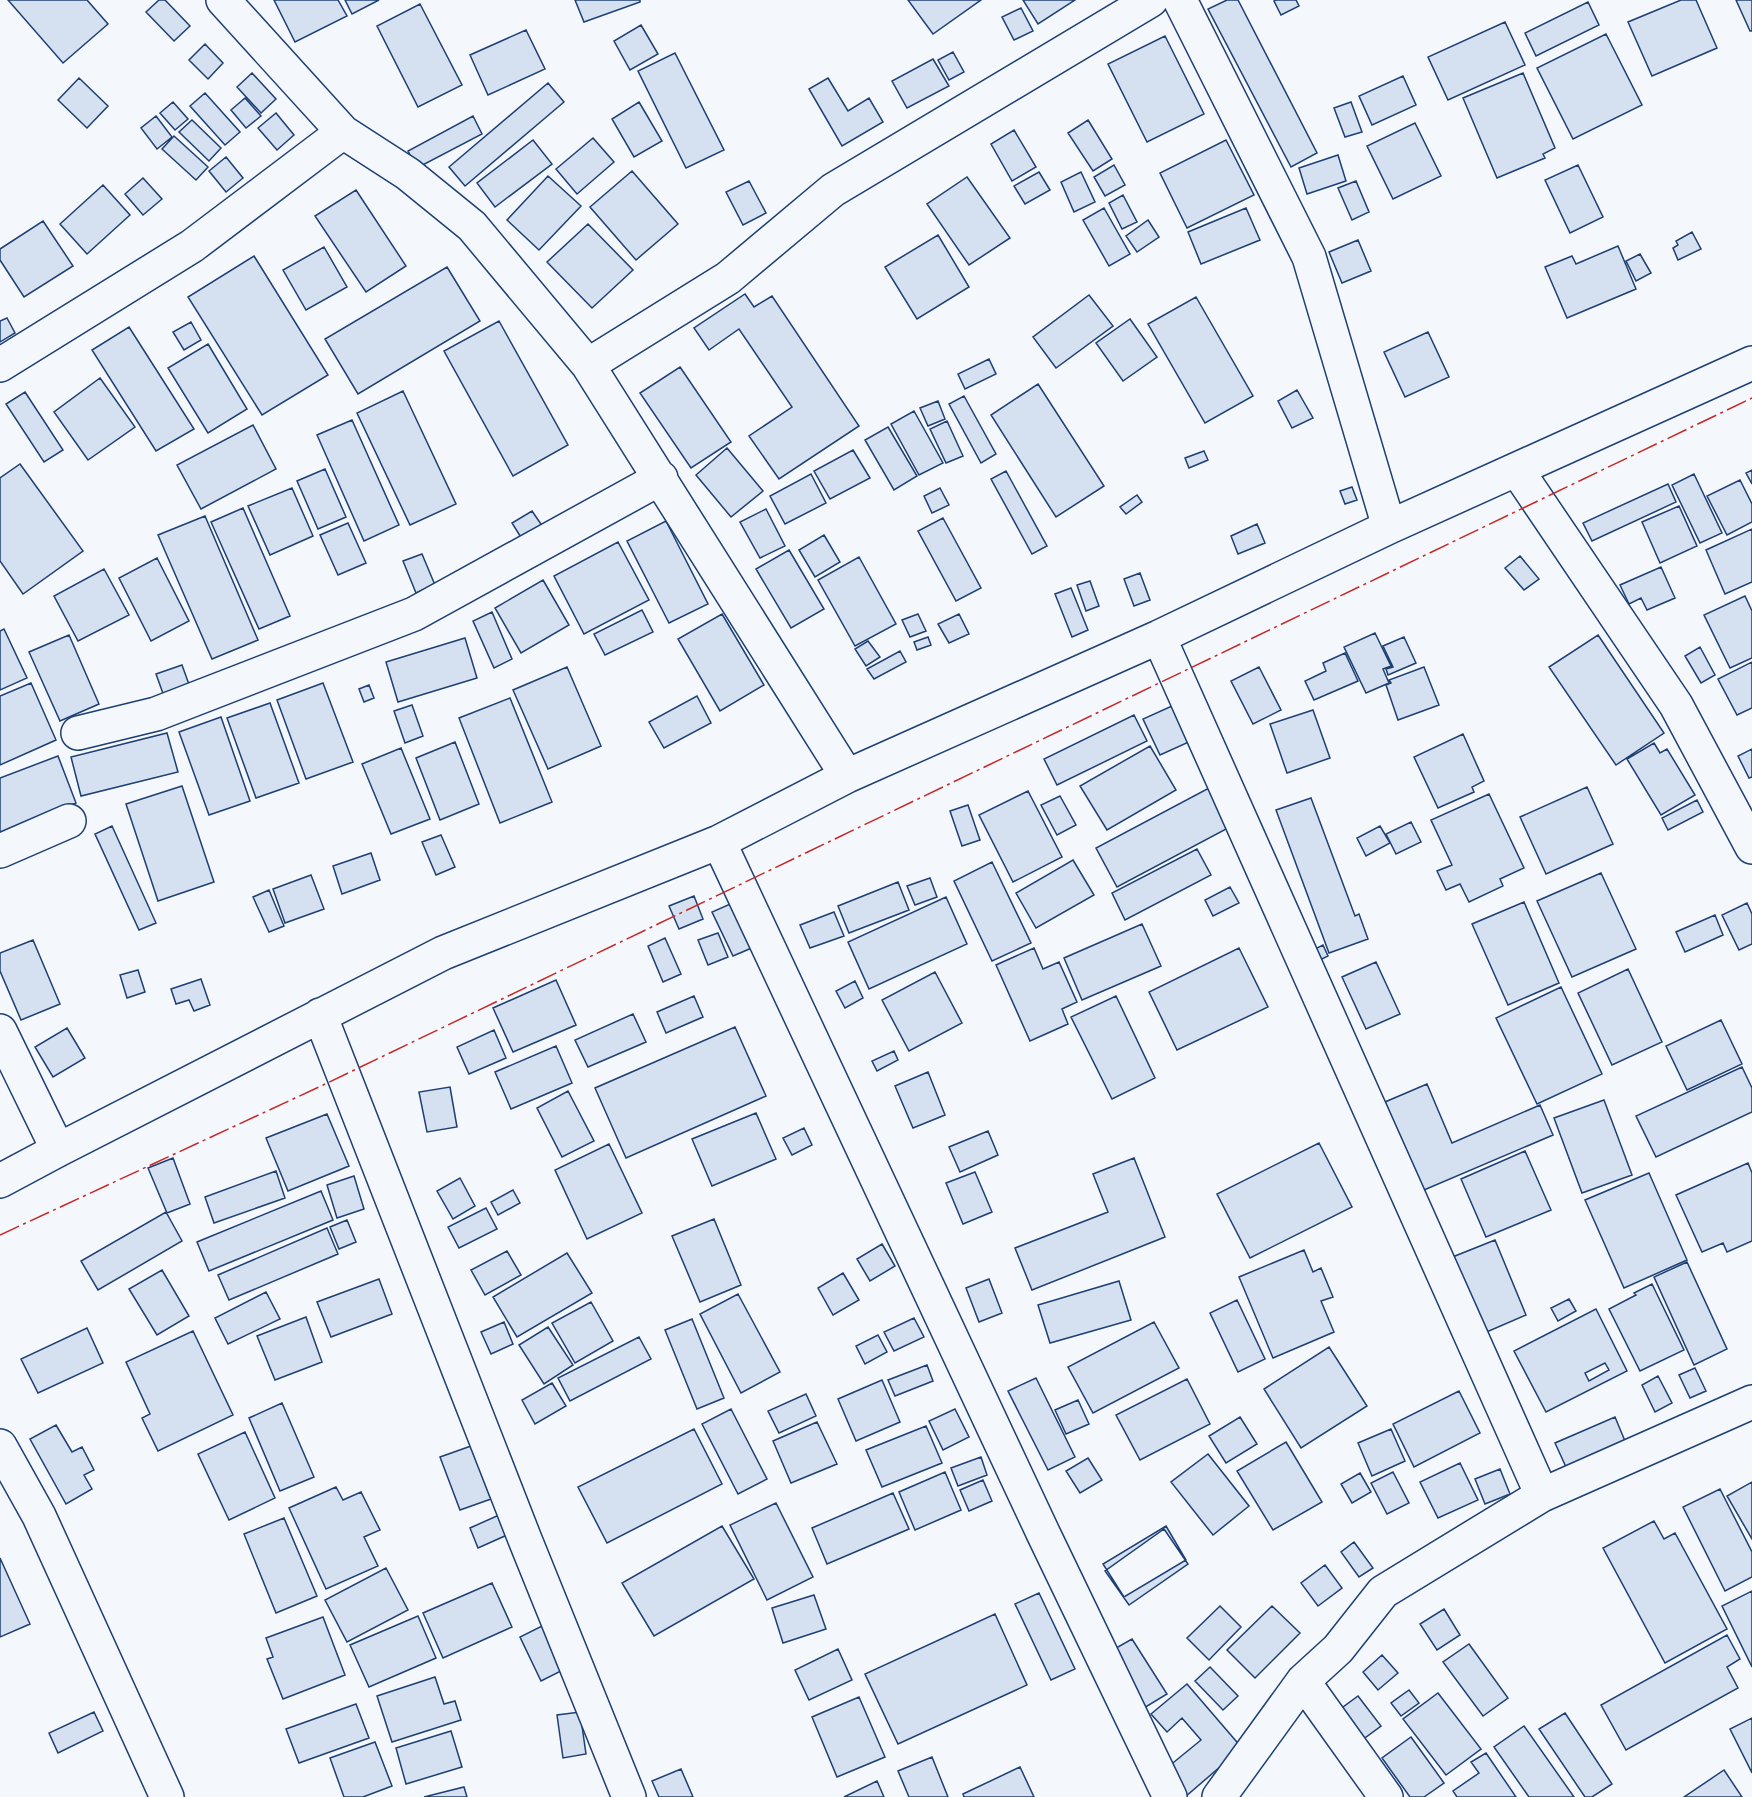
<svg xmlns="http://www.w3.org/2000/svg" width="1752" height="1797" viewBox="0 0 1752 1797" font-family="Poppins,sans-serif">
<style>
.building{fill:#d5e0f0;stroke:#1d3f73;stroke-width:1.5;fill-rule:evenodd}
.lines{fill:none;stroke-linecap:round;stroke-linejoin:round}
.minor-casing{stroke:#1d3f73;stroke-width:36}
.minor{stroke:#f4f7fb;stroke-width:33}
.power{stroke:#c62828;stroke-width:1.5;stroke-dasharray:21 4.5 3 4.5;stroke-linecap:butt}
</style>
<rect width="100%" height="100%" fill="#f4f7fb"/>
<path class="building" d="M8 0H87L108 24 63 63Z
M159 0H165L190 26 174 41 146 12Z
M274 0H338L347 16 295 42Z
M345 0H379L352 14Z
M575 0H640V2L584 22Z
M908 0H981L933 34Z
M1023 0H1075L1038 24Z
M1227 0H1238L1317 153 1291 167 1208 9Z
M1276 0H1296L1299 6 1281 15 1274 1Z
M1681 0H1696L1717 48 1652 76 1628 22Z
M1736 0H1752V31H1750Z
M1588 2 1599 25 1536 56 1525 33Z
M420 4 462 85 418 107 377 26Z
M1021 8 1033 31 1014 40 1002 17Z
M1505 22 1525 65 1448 100 1428 57Z
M641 25 658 54 630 70 614 41Z
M526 30 545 69 488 95 470 55Z
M1606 34 1642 105 1573 139 1537 68Z
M1165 36 1204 114 1147 142 1108 64Z
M205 44 223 63 208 79 189 60Z
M953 52 964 72 949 80 938 60Z
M675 53 724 150 686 168 638 71Z
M933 59 949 86 907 108 892 81Z
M252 73 276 99 261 113 237 87Z
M1523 73 1555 148 1543 154 1545 158 1497 178 1463 98Z
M1403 76 1416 105 1372 125 1359 96Z
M79 78 108 106 87 128 58 100Z
M828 78 848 111 869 98 883 122 842 146 809 89Z
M548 83 564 102 465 186 449 167Z
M205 93 240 132 225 145 190 106Z
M245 98 261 116 246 128 231 110Z
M173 102 188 119 175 130 160 113Z
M639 102 662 141 634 157 612 119Z
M1351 102 1362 132 1345 137 1334 108Z
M276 113 294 135 277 150 258 128Z
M156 116 172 137 157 149 141 128Z
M473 116 482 134 417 168 408 151Z
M192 120 221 148 209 161 179 132Z
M1088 120 1112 159 1093 171 1068 133Z
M1415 123 1441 176 1393 199 1367 146Z
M1014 130 1036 167 1012 181 991 144Z
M174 136 208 167 196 180 162 149Z
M593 138 614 162 577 194 556 169Z
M533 140 552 164 495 207 477 183Z
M1226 140 1254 195 1187 228 1160 173Z
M1338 155 1346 181 1307 194 1299 168Z
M226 157 243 178 226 192 209 171Z
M1114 165 1125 185 1105 196 1094 177Z
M1578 165 1603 217 1570 233 1545 180Z
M632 171 678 224 636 260 590 207Z
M1039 172 1050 190 1025 204 1014 186Z
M1081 172 1095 202 1074 212 1061 182Z
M548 176 581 206 539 250 507 220Z
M967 177 1010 238 969 265 927 204Z
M143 178 162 199 143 215 125 194Z
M749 181 766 213 743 225 726 192Z
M1356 181 1369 212 1352 220 1338 188Z
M103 185 130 215 87 254 60 224Z
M356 190 406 266 366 292 315 216Z
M1123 195 1137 222 1122 229 1109 203Z
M1104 208 1130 254 1109 266 1083 220Z
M1246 208 1260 240 1201 264 1188 232Z
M1148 220 1159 237 1137 252 1126 236Z
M43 221 73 266 24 297 0 260V249Z
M588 224 633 270 592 308 547 262Z
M1692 232 1701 249 1678 260 1673 248 1678 245 1676 241Z
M938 235 969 287 917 319 885 267Z
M1358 240 1371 271 1342 283 1329 252Z
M1618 246 1636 289 1567 318 1545 267 1572 256 1576 264Z
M324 247 347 287 306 310 283 270Z
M1640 254 1651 273 1636 281 1626 261Z
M254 256 328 375 262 415 188 297Z
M447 267 480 321 358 394 325 339Z
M745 294 754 307 772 296 859 426 779 479 749 436 792 407 739 329 709 350 694 328Z
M1089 295 1113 326 1056 368 1033 337Z
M1196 297 1253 396 1205 423 1148 324Z
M7 318 15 333 0 342V321Z
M1130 319 1157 357 1123 381 1096 343Z
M499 321 568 445 513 476 444 351Z
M191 322 201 340 184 350 173 332Z
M129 327 194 429 156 451 92 350Z
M1428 332 1449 377 1405 397 1384 352Z
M208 344 247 409 208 433 168 368Z
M989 359 996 374 965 389 958 374Z
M680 367 731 442 691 468 640 393Z
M100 378 135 427 88 460 54 412Z
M1038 384 1104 486 1056 517 991 415Z
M1297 390 1313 418 1292 428 1278 401Z
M403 391 456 504 410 525 357 413Z
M25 392 63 450 44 462 6 404Z
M964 396 996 454 981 463 949 404Z
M938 401 945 419 928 426 920 408Z
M914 411 943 463 919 475 891 424Z
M352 420 399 525 364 541 317 435Z
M947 421 963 456 946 463 930 429Z
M253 425 276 469 201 509 177 465Z
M888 427 917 476 894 490 865 440Z
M727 448 763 491 731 517 696 475Z
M853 450 870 478 830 499 814 471Z
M1204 451 1208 460 1189 468 1185 458Z
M20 464 83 551 23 594 0 561V478Z
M325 469 346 517 318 529 297 481Z
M1752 470V484L1746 473Z
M1006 471 1047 546 1032 554 991 479Z
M811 474 826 503 785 524 770 496Z
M1694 474 1722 533 1700 543 1672 485Z
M1740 480 1752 504V522L1727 535 1707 496Z
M1668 484 1676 502 1592 541 1583 523Z
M1352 487 1357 500 1345 504 1340 491Z
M292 488 313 536 270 555 248 506Z
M940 488 949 505 932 513 924 496Z
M1137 495 1142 502 1126 514 1120 507Z
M1679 506 1697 546 1660 563 1642 522Z
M243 508 290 616 259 629 211 522Z
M766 509 785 546 760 558 740 522Z
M532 511 543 527 522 539 512 523Z
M205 516 258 640 212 659 158 535Z
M943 518 981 588 956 601 918 531Z
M666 521 708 604 669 623 627 541Z
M348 523 366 563 338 575 320 535Z
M1257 524 1265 543 1238 554 1231 536Z
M1752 529V582L1725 594 1706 550Z
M824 535 840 562 815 577 799 550Z
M618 542 649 600 584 634 554 576Z
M789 550 824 609 791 628 756 569Z
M422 554 435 585 416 593 403 561Z
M1520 556 1539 579 1524 590 1505 568Z
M859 557 896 624 855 646 818 580Z
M157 558 189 621 151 641 119 578Z
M1661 567 1675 598 1647 610 1641 598 1629 604 1620 585Z
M104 569 129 615 78 641 54 596Z
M1140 573 1150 600 1134 606 1124 579Z
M543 580 569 625 521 653 495 608Z
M1090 581 1099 606 1086 611 1077 585Z
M1071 588 1088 630 1072 637 1055 594Z
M1745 596 1752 611V658L1730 668 1704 615Z
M642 610 653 632 605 655 594 634Z
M492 612 512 659 494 668 473 621Z
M722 614 764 685 720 711 678 639Z
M918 614 926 631 910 637 902 620Z
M959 614 969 634 949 643 938 624Z
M4 629 27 678 0 690V631Z
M1375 633 1391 666 1383 669 1389 683 1366 693 1344 647Z
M69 635 99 704 60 721 29 652Z
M1598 635 1664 733 1616 765 1549 667Z
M928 637 931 645 917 650 914 642Z
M1404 637 1416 663 1388 675 1386 669 1393 667 1383 646Z
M465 638 477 678 398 702 386 662Z
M868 641 880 657 866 666 855 649Z
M1700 647 1715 675 1701 683 1685 656Z
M900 651 906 662 874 679 867 669Z
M1345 653 1358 681 1314 700 1305 681 1326 671 1323 663Z
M1752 662V708L1737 715 1718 679Z
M182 665 191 690 165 699 156 674Z
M567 667 601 746 548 769 513 690Z
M1259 667 1281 710 1253 724 1231 681Z
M1424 667 1439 705 1398 720 1386 685 1391 683 1389 680Z
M31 683 56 740 0 765V696Z
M323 683 353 762 306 779 277 700Z
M369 685 374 698 364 702 359 689Z
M697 696 711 723 664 748 649 722Z
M510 698 552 802 500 823 459 718Z
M1183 701 1200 737 1160 755 1143 719Z
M270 703 299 783 256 798 227 718Z
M412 705 423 736 405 743 394 711Z
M1313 710 1330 758 1287 773 1270 724Z
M1134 715 1147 741 1057 785 1044 759Z
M221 717 250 801 209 815 179 732Z
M167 733 178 772 81 796 71 757Z
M1463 734 1484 781 1472 787 1474 792 1438 808 1414 757Z
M455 742 479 804 440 820 416 758Z
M1654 743 1660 753 1667 749 1695 795 1661 815 1627 759Z
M1150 746 1176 790 1107 830 1080 786Z
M401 748 430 819 391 834 362 764Z
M1752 749V777L1749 778 1738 756Z
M58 756 76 803 0 833V778Z
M182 786 214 882 158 901 126 804Z
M1587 787 1613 844 1546 874 1520 817Z
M1209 788 1230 827 1117 887 1096 848Z
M1028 791 1062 857 1013 882 979 815Z
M1489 794 1524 868 1500 879 1503 886 1469 902 1460 884 1446 890 1437 871 1452 865 1431 820Z
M1060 796 1076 825 1057 835 1041 805Z
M1311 798 1355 916 1359 914 1368 939 1329 953 1276 810Z
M1697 800 1703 812 1668 830 1662 818Z
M968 805 980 840 962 846 950 811Z
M1411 822 1421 842 1396 854 1386 834Z
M112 826 156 923 139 930 95 834Z
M1380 826 1390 843 1366 856 1357 838Z
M441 835 455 867 436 875 422 842Z
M1197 849 1211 875 1125 920 1112 893Z
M371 853 380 880 342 894 333 866Z
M1073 860 1094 895 1036 928 1016 893Z
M992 862 1031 943 992 961 954 881Z
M1601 873 1636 949 1572 977 1537 901Z
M311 875 324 909 285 923 273 889Z
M930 878 937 897 915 905 907 886Z
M898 882 909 910 849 933 838 906Z
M1230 887 1239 903 1213 916 1205 900Z
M269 890 284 926 269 932 253 897Z
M694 896 703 919 679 929 669 906Z
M946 897 967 944 869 989 848 942Z
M737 901 754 947 733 956 712 912Z
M1524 902 1559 983 1508 1005 1472 924Z
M1747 903 1752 914V944L1739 950 1722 915Z
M834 912 844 936 810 948 800 925Z
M1715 915 1723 935 1685 952 1676 932Z
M1142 924 1161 966 1082 1000 1064 958Z
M718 933 728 957 708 965 698 940Z
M665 938 681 974 663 982 648 946Z
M33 940 60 1004 21 1020 0 971V953Z
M1323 945 1328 956 1318 961 1313 950Z
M1034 948 1043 969 1059 962 1077 1002 1062 1009 1068 1024 1030 1041 996 965Z
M1239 948 1268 1007 1177 1050 1149 992Z
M1376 962 1400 1014 1366 1029 1342 977Z
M1628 969 1662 1042 1612 1065 1578 993Z
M138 970 145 992 127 998 120 975Z
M935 972 962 1023 909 1051 882 1000Z
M201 979 210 1005 194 1011 189 1000 176 1004 171 989Z
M556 980 576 1025 513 1052 493 1008Z
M855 981 863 998 845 1008 836 991Z
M1561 987 1602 1074 1537 1104 1496 1018Z
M694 996 703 1017 666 1033 657 1012Z
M1116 996 1155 1078 1112 1099 1071 1017Z
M633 1014 646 1042 588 1067 575 1040Z
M1721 1020 1742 1064 1687 1090 1666 1046Z
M735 1027 766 1096 626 1158 595 1088Z
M67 1028 85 1058 53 1077 35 1047Z
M494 1030 506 1058 469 1074 457 1047Z
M556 1046 572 1083 511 1109 495 1072Z
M894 1051 898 1060 877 1071 872 1061Z
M1742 1067 1752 1088V1112L1656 1157 1636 1116Z
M928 1072 945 1115 913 1128 895 1086Z
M1427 1084 1452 1143 1540 1105 1553 1135 1424 1190 1385 1102Z
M450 1087 457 1127 427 1132 419 1092Z
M568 1091 594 1141 562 1157 537 1108Z
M1604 1100 1632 1175 1582 1193 1554 1118Z
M756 1113 776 1159 712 1186 692 1139Z
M327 1114 349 1166 288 1191 266 1138Z
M804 1128 812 1145 792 1155 783 1138Z
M988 1131 998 1155 960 1172 949 1147Z
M1319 1143 1352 1207 1250 1258 1217 1194Z
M609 1144 642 1213 587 1239 555 1170Z
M1525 1151 1551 1210 1486 1237 1461 1179Z
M173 1158 190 1204 167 1213 148 1168Z
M1134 1158 1165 1237 1032 1290 1015 1248 1108 1212 1093 1174Z
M1748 1163 1752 1173V1241L1727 1252 1723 1243 1702 1252 1676 1195Z
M276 1171 285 1198 214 1223 205 1197Z
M975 1172 992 1212 963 1224 946 1183Z
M1649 1173 1687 1260 1624 1288 1585 1200Z
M354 1176 364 1209 337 1218 327 1185Z
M460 1178 475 1206 453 1219 437 1191Z
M513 1190 520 1203 498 1215 491 1202Z
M321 1191 333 1220 209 1271 197 1242Z
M486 1208 497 1229 459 1248 448 1227Z
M166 1212 182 1241 98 1290 81 1261Z
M714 1219 741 1285 700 1302 672 1236Z
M347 1220 356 1242 339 1249 330 1227Z
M327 1228 338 1254 229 1300 218 1275Z
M1495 1240 1526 1315 1482 1334 1450 1258Z
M882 1244 895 1266 870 1281 857 1259Z
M1304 1250 1313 1272 1321 1268 1333 1297 1321 1301 1334 1332 1273 1358 1239 1277Z
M507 1251 521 1275 485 1295 471 1270Z
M567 1253 592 1293 517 1337 493 1297Z
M1687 1262 1727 1349 1694 1365 1654 1277Z
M162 1270 189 1316 157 1335 129 1289Z
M843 1273 859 1300 833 1315 818 1288Z
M379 1279 392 1314 331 1337 317 1302Z
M989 1279 1002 1313 979 1322 966 1288Z
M1119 1281 1131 1320 1050 1343 1038 1305Z
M1652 1284 1684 1350 1640 1371 1609 1309 1636 1295 1634 1293Z
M266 1292 280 1319 228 1344 215 1318Z
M738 1294 780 1372 741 1393 700 1314Z
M1569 1299 1576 1311 1558 1321 1551 1308Z
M1237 1300 1265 1359 1238 1372 1210 1313Z
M591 1302 613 1341 575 1363 552 1323Z
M1596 1309 1627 1371 1546 1412 1514 1351ZM1605 1363 1609 1370 1589 1381 1585 1373Z
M306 1317 322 1362 275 1380 257 1336Z
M914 1318 924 1337 894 1351 884 1332Z
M692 1319 724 1398 697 1409 665 1330Z
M504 1322 513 1344 491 1354 481 1332Z
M1154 1322 1179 1368 1093 1413 1068 1367Z
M548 1327 573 1365 544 1384 519 1345Z
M87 1328 103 1363 38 1393 21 1359Z
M193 1331 233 1415 158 1451 142 1418 150 1414 126 1362Z
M878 1335 887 1352 865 1364 856 1346Z
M639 1337 651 1359 570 1401 558 1378Z
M1329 1347 1367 1406 1301 1448 1264 1389Z
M927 1365 933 1381 895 1396 888 1380Z
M1695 1368 1706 1391 1690 1398 1679 1375Z
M1658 1376 1672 1403 1655 1412 1642 1385Z
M1036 1378 1075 1457 1048 1470 1008 1391Z
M1187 1379 1210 1424 1140 1460 1116 1415Z
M882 1380 900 1422 856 1441 838 1399Z
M552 1383 566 1406 535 1424 522 1400Z
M1459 1391 1480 1433 1414 1467 1393 1424Z
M806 1394 816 1416 779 1433 768 1411Z
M1078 1400 1089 1424 1066 1434 1055 1410Z
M282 1403 314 1477 280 1491 249 1418Z
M731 1409 767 1479 738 1494 702 1424Z
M955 1409 969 1437 943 1450 929 1421Z
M1240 1417 1257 1444 1226 1463 1209 1436Z
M1615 1417 1625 1441 1566 1467 1555 1443Z
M817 1422 837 1464 791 1483 773 1441Z
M56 1425 72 1452 82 1447 94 1470 84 1475 92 1489 66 1504 30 1439Z
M926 1426 942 1463 882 1487 866 1450Z
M694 1429 722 1484 607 1543 578 1487Z
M1391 1429 1405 1461 1372 1476 1358 1443Z
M245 1432 275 1498 229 1520 198 1454Z
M1286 1442 1322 1502 1273 1530 1237 1471Z
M471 1446 491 1499 460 1510 440 1457Z
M1208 1454 1249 1506 1213 1535 1171 1482Z
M981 1457 987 1475 958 1486 951 1468Z
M1088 1458 1102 1480 1080 1493 1066 1471Z
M1460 1463 1478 1500 1438 1518 1420 1482Z
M1500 1469 1510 1494 1485 1504 1475 1479Z
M945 1472 961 1510 915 1530 899 1492Z
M1393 1472 1409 1503 1387 1514 1371 1483Z
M1360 1473 1371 1492 1352 1503 1341 1484Z
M983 1480 992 1501 969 1511 960 1490Z
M1752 1482V1539L1727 1496Z
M336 1487 343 1500 361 1492 380 1530 364 1537 378 1566 326 1589 289 1508Z
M1720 1489 1752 1552V1577L1725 1591 1683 1507Z
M893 1493 909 1529 827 1564 812 1528Z
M776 1503 813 1577 767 1600 730 1525Z
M499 1515 507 1535 478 1548 470 1528Z
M284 1518 317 1596 276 1613 244 1534Z
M1654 1521 1664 1539 1675 1533 1727 1629 1665 1663 1603 1548Z
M722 1526 754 1579 654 1636 622 1583Z
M1166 1526 1186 1560 1124 1597 1103 1564Z
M1164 1529 1188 1564 1129 1605 1105 1571Z
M1354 1542 1373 1568 1359 1577 1341 1552Z
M0 1558 30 1624 0 1637Z
M1325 1565 1342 1588 1318 1606 1301 1583Z
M386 1568 408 1610 347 1642 325 1600Z
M492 1583 512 1627 443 1658 423 1613Z
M1752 1591V1667L1722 1606Z
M1039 1593 1075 1669 1051 1680 1015 1604Z
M814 1595 826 1629 783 1643 772 1608Z
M1220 1606 1241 1627 1209 1660 1187 1638Z
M1272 1606 1300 1633 1255 1678 1227 1650Z
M1444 1609 1460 1635 1437 1650 1420 1624Z
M995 1614 1027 1685 898 1744 865 1674Z
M418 1616 436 1658 369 1687 350 1645Z
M323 1617 345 1675 283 1699 267 1659 273 1657 266 1638Z
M546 1624 567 1668 541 1681 520 1637Z
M1727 1635 1740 1659 1727 1667 1738 1688 1626 1750 1601 1705Z
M1132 1639 1167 1694 1144 1708 1109 1652Z
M1469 1644 1508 1698 1483 1716 1443 1662Z
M838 1649 852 1680 809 1700 795 1670Z
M1382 1655 1398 1673 1378 1690 1363 1672Z
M1210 1667 1238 1696 1223 1710 1195 1681Z
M435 1677 444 1704 455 1701 461 1720 392 1742 377 1696Z
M1187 1684 1242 1748 1185 1797 1163 1771 1201 1740 1182 1718 1167 1732 1151 1714Z
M1409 1690 1419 1703 1401 1716 1391 1703Z
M1438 1693 1481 1749 1446 1775 1403 1719Z
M1358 1696 1381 1726 1358 1743 1335 1713Z
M859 1697 885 1757 837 1777 812 1717Z
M356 1704 369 1738 299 1763 286 1729Z
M94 1712 103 1731 58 1753 49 1733Z
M580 1712 586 1754 563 1758 557 1715Z
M1565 1713 1612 1784 1592 1797H1585L1539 1729Z
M1752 1718V1773L1730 1729Z
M1524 1726 1574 1797H1529L1494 1747Z
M451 1731 462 1767 406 1784 396 1748Z
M1411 1737 1444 1783 1424 1797H1410L1382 1758Z
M375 1742 392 1786 363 1797H344L330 1758Z
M1486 1753 1516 1797H1457L1453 1791 1479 1773 1471 1762Z
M932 1757 948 1797H909L898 1771Z
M1020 1767 1034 1797H964L963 1794Z
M681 1769 693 1797H659L652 1781Z
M1724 1770 1742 1797H1684Z
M877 1781 884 1797H844Z
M464 1787 467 1797H424Z"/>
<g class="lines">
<g class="minor-casing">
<path id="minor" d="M1180 0 1309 257 1389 527
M343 132 408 174 472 226 588 365 847 776
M0 365 192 246 343 132 223 0
M588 365 728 278 833 190 1151 0
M1517 470 1676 705 1752 847
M1159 637 1542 1495
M78 733 156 714 414 614 661 478
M719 842 1044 1535 1170 1797
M0 851 69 821
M320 1015 524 1537 629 1797
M0 1031 58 1150
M0 1181 58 1150 443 953 719 842 847 776 1159 637 1389 527 1752 363
M0 1446 39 1516 167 1797
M1303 1681 1386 1797
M1219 1797 1303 1681 1338 1649 1383 1592 1542 1495 1752 1402"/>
</g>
<use href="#minor" class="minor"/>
<path class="power" d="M0 1235 321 1086 1752 398"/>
</g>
</svg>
